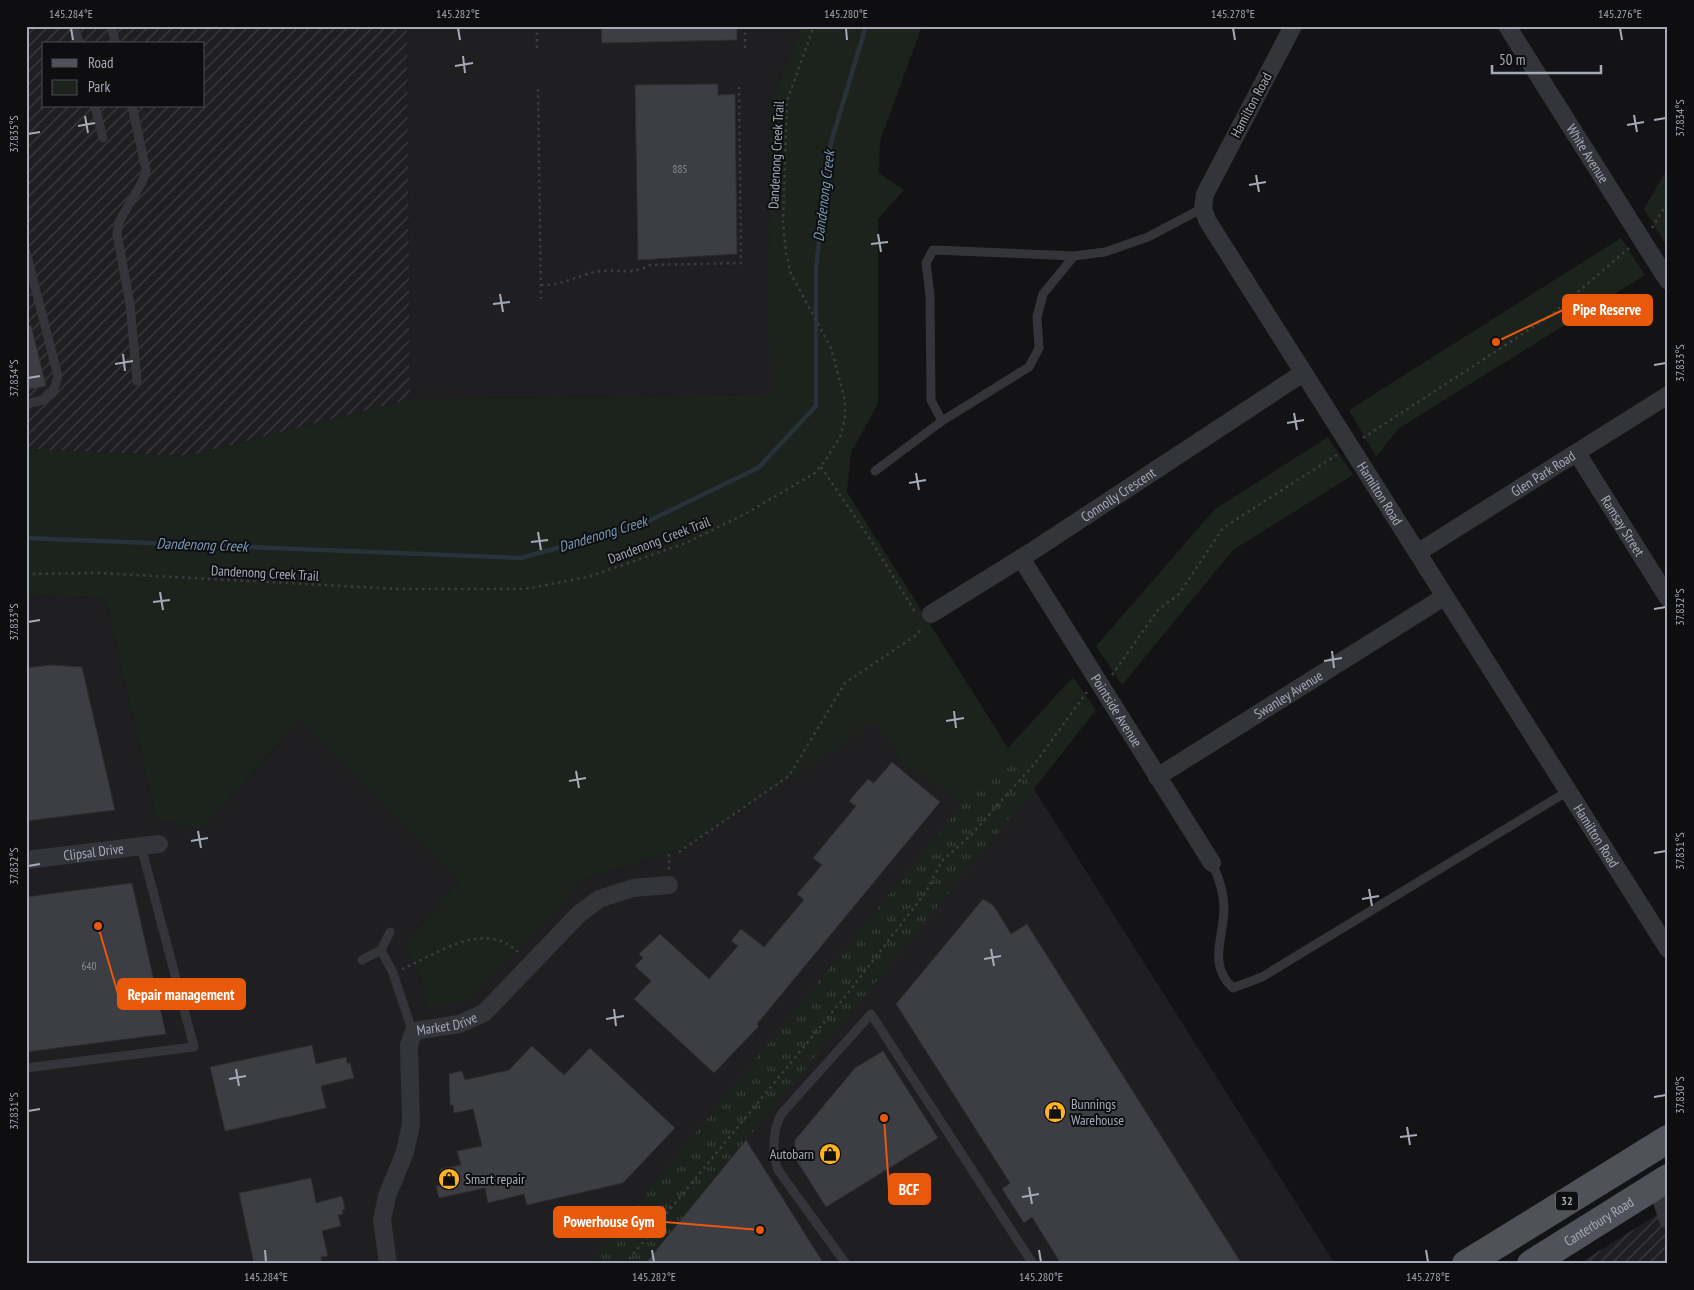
<svg xmlns="http://www.w3.org/2000/svg" width="1694" height="1290" viewBox="0 0 1694 1290" font-family="'PT Sans Narrow',sans-serif">
<style>
.built{fill:#1f1f22}
.industrial{fill:url(#industrial-furrows);fill-rule:evenodd}
.grass{fill:url(#grass-tufts)}
.park{fill:#1b231c}
.lines{fill:none;stroke-linecap:round;stroke-linejoin:round}
.stream{stroke:#28323a;stroke-width:4.5}
.building{fill:#3d3e43;stroke:#2d2d31}
.path{stroke:#3a3c42;stroke-width:2.5;stroke-dasharray:2.5 4;stroke-linecap:butt}
.lane{stroke:#34353b;stroke-width:9}
.street{stroke:#34353b;stroke-width:18}
.primary{stroke:#50525a;stroke-width:28}
.ticks{fill:none;stroke:#a4aab7;stroke-width:2}
.labels{text-anchor:middle;stroke-width:4;stroke-linejoin:round;paint-order:stroke}
.number-label{font-size:11px;fill:#8a8f9a}
.shield{fill:#0e0e10;stroke:#777b85;stroke-width:1}
.shield-label{font-size:12px;font-weight:bold;fill:#a4aab7}
.street-label{font-size:14px;fill:#a4aab7;stroke:#0e0e10}
.poi-label{font-size:14px;fill:#a4aab7;stroke:#0e0e10;text-anchor:start}
.water-label{font-size:15px;font-style:italic;fill:#7799b6;stroke:#0e0e10}
.leader{fill:none;stroke:#e8590c;stroke-width:2}
.callout-dot{fill:#e8590c;stroke:#0e0e10;stroke-width:2}
.callout{fill:#e8590c;stroke:#e8590c;stroke-width:2}
.callout-label{font-size:15px;text-anchor:middle;font-weight:bold;fill:#fff}
.neatline{fill:none;stroke:#a4aab7;stroke-width:2}
.ticks-label{font-size:12px;text-anchor:middle;fill:#a4aab7}
</style>
<defs>
<pattern id="industrial-furrows" width="10" height="10" patternUnits="userSpaceOnUse" patternTransform="scale(1.25)"><rect width="10" height="10" fill="#1f1f22"/><path d="M-1 1l2-2M0 10L10 0M9 11l2-2" fill="none" stroke="#3d3d40"/></pattern>
<pattern id="grass-tufts" width="24" height="20" patternUnits="userSpaceOnUse" patternTransform="scale(1.25)"><rect width="24" height="20" fill="#1b231c"/><path d="M3 7l-1-3M5 7V3M7 7l1-3M15 17l-1-3M17 17v-4M19 17l1-3" fill="none" stroke="#39403b"/></pattern>
</defs>
<rect width="100%" height="100%" fill="#131315"/>
<path class="built" d="M407 26H801L768 108 772 394 410 399Z
M26 596 105 598 156 819 200 830 300 721 459 882 403 943 420 979 426 1007 583 880 683 849 875 721 903 764 1008 748 1335 1264H26Z"/>
<path class="industrial" d="M26 26H407L410 399 188 456 26 449ZM44 44H204V106H44Z
M1668 1208V1264H1578Z"/>
<path class="grass" d="M1008 748 1033 790 645 1264H589Z"/>
<path class="park" d="M801 26H922L880 141 879 173 904 190 878 219V403L851 453 847 492 1008 748 1073 677 1096 710 1033 790 1008 748 964 802 903 764 875 722 683 849 583 880 468 1002 426 1007 420 979 403 943 459 882 300 721 200 830 156 819 105 598 26 596V449L188 456 410 399 771 394 768 108Z
M1668 167V248L1644 209Z
M1621 238 1645 275 1398 429 1376 457 1349 410Z
M1328 437 1353 475 1233 550 1122 685 1096 646 1215 509Z"/>
<g class="lines">
<path class="stream" d="M26 538 521 558 640 525 758 468 816 406V268L830 146 866 26"/>
</g>
<path class="building" d="M601 26H737V40L602 43Z
M718 84V95L735 94 737 254 638 260 635 85Z
M31 325 46 386 26 390V326Z
M50 665 82 667 115 810 26 821V668Z
M892 762 940 802 757 1024 759 1026 714 1073 634 999 651 981 635 966 643 958 639 954 660 934 709 979 738 946 731 941 741 929 764 947 804 900 797 894 822 865 813 858 856 806 849 801 868 779 874 783Z
M132 883 166 1034 26 1052V897Z
M983 899 994 906 1011 934 1027 924 1242 1264H1061L1032 1217 1024 1223 1002 1189 1010 1183 896 1004Z
M312 1045 316 1064 346 1057 347 1063H350L354 1078 321 1086 326 1108 225 1131 210 1067Z
M532 1046 564 1075 590 1048 675 1128 623 1183 527 1205 524 1194 488 1203 485 1188 439 1198 436 1186 444 1184 440 1169 461 1165 457 1151 482 1146 473 1109 454 1113 453 1105H450L449 1074 462 1071 465 1080 509 1070Z
M883 1051 938 1138 826 1207 795 1158V1140L855 1068Z
M746 1140 824 1264H645L698 1199Z
M311 1178 316 1203 342 1196 345 1209 342 1210 343 1214 338 1215 341 1226 322 1231 328 1256 321 1257 322 1264H254L239 1193Z"/>
<g class="lines">
<path class="path" d="M537 26V49
M745 26V50
M538 89 541 299
M1652 228 1668 201
M541 285C560 286 577 276 595 272 615 268 631 276 650 265L741 263 739 87
M1363 438 1550 316 1629 248
M821 467 870 539 914 610 915 609
M26 574 99 573 399 589H525L588 577 686 543 745 514 815 473 825 461 840 437 845 419V400L831 348 791 274 786 253 783 222 787 101 814 26
M1112 675 1158 610 1179 594 1223 528 1338 454
M679 852 789 776 845 683 918 634 922 627
M669 854V870
M402 969C438 954 483 919 518 952
M625 1264 844 998 926 892 942 861 971 835 1036 762 1087 692"/>
<path class="lane" d="M73 26 80 44
M111 26 116 44
M95 106 103 138
M132 106 146 170 142 182 119 222 117 234 130 304 137 381
M26 252 58 376 53 393 43 400 26 404
M942 421 1029 367 1039 348 1037 317 1043 294 1074 256
M875 471 942 421 931 400 930 295 926 263 933 250 1074 256 1105 252 1148 237 1203 208
M1212 863C1219 878 1224 892 1224 908 1224 938 1207 964 1233 988L1262 977 1568 791
M381 950 393 973 413 1033
M362 960 381 950 390 932
M26 1068 194 1047 141 846
M846 1264 778 1170C772 1153 772 1127 783 1112L871 1014 1033 1264"/>
<g class="street">
<path id="s1" d="M1293 26 1205 194 1203 208 1207 220 1668 949"/>
<path id="s2" d="M1507 26 1668 281"/>
<path id="s3" d="M1577 453 1668 598"/>
<path id="s4" d="M1417 553 1668 395"/>
<path id="s5" d="M1021 558 1212 863"/>
<path id="s6" d="M931 614 1031 552 1303 373"/>
<path id="s7" d="M1157 777 1444 597"/>
<path id="s8" d="M26 860 159 844"/>
<path d="M1657 1186 1668 1220"/>
<path id="s9" d="M388 1264 382 1220 387 1196 405 1152 411 1124 409 1045 413 1033 420 1030 459 1024 484 1013 579 914 599 899 633 888 669 885"/>
</g>
<g class="primary">
<path d="M1466 1264 1668 1139"/>
<path id="s10" d="M1531 1264 1668 1178"/>
</g>
</g>
<path class="ticks" d="M71 28 73 40M458 28 460 40M846 28 847 40M1233 28 1235 40M1620 28 1622 40M463 56 465 73M455 66 473 63M1634 115 1637 132M85 116 88 133M1654 120 1666 118M1627 125 1644 122M78 126 95 123M28 134 40 132M1256 175 1259 192M1249 185 1266 182M878 234 881 252M871 244 888 242M500 294 503 312M493 304 510 302M123 354 125 371M115 364 133 361M1654 365 1666 363M28 378 40 376M1294 413 1297 430M1287 423 1304 420M916 473 919 490M909 483 926 480M538 532 541 550M531 542 548 540M160 592 163 610M153 602 170 600M1654 609 1666 607M28 622 40 620M1332 651 1334 668M1324 661 1342 658M954 711 956 728M946 721 964 718M576 771 579 788M569 781 586 778M198 831 201 848M191 841 208 838M1654 853 1666 851M28 866 40 864M1369 889 1372 906M1362 899 1379 896M991 949 994 966M984 959 1001 956M614 1009 616 1026M606 1019 624 1016M236 1069 239 1086M229 1079 246 1076M1654 1097 1666 1095M28 1111 40 1109M1407 1127 1410 1145M1400 1137 1417 1135M1029 1187 1032 1204M1022 1197 1039 1194M265 1250 266 1262M652 1250 654 1262M1039 1250 1041 1262M1426 1250 1428 1262"/>
<defs>
<g id="shop-disc" transform="scale(1.125)"><circle r="9.5" fill="#ffb321" stroke="#0e0e10"/><path d="M-5-2.5h2.3a2.7 3.5 0 0 1 5.4 0H5L5.5 6h-11ZM-1.5-2.5h3a1.5 2.3 0 0 0-3 0Z" fill="#111"/></g>
</defs>
<g fill-rule="evenodd">
<use href="#shop-disc" x="1055" y="1112"/>
<use href="#shop-disc" x="830" y="1154"/>
<use href="#shop-disc" x="449" y="1179"/>
</g>
<g class="labels">
<g class="number-label">
<text x="680" y="173">885</text>
<text x="89" y="970">640</text>
</g>
<rect class="shield" x="1556" y="1191.5" width="22" height="19" rx="4"/>
<g class="shield-label">
<text x="1567" y="1205">32</text>
</g>
<g class="street-label">
<text transform="translate(1251 105) rotate(-62)" y="5">Hamilton Road</text>
<text dy="5" stroke="none"><textPath href="#s2" startOffset="151">White Avenue</textPath></text>
<text transform="translate(776 155) rotate(-87)" y="5">Dandenong Creek Trail</text>
<text dy="5" stroke="none"><textPath href="#s4" startOffset="149">Glen Park Road</textPath></text>
<text dy="5" stroke="none"><textPath href="#s1" startOffset="540">Hamilton Road</textPath></text>
<text dy="5" stroke="none"><textPath href="#s6" startOffset="222">Connolly Crescent</textPath></text>
<text dy="5" stroke="none"><textPath href="#s3" startOffset="86">Ramsay Street</textPath></text>
<text transform="translate(659 540) rotate(-21)" y="5">Dandenong Creek Trail</text>
<text transform="translate(265 573) rotate(3)" y="5">Dandenong Creek Trail</text>
<text dy="5" stroke="none"><textPath href="#s7" startOffset="155">Swanley Avenue</textPath></text>
<text dy="5" stroke="none"><textPath href="#s5" startOffset="180">Pointside Avenue</textPath></text>
<text dy="5" stroke="none"><textPath href="#s1" startOffset="945">Hamilton Road</textPath></text>
<text dy="5" stroke="none"><textPath href="#s8" startOffset="68">Clipsal Drive</textPath></text>
<text dy="5" stroke="none"><textPath href="#s9" startOffset="272">Market Drive</textPath></text>
<text dy="5" stroke="none"><textPath href="#s10" startOffset="80">Canterbury Road</textPath></text>
</g>
<g class="poi-label">
<text x="1071" y="1109">Bunnings<tspan x="1071" dy="16">Warehouse</tspan></text>
<text x="814" y="1159" text-anchor="end">Autobarn</text>
<text x="465" y="1184">Smart repair</text>
</g>
<g class="water-label">
<text transform="translate(824 196) rotate(-83)" y="5">Dandenong Creek</text>
<text transform="translate(603 534) rotate(-17)" y="5">Dandenong Creek</text>
<text transform="translate(202 545) rotate(2)" y="5">Dandenong Creek</text>
</g>
</g>
<path class="leader" d="M1496 342L1563 310M98 926L118 994M884 1118L889 1189M760 1230L665 1222"/>
<g class="callout-dot">
<circle cx="1496" cy="342" r="5"/>
<circle cx="98" cy="926" r="5"/>
<circle cx="884" cy="1118" r="5"/>
<circle cx="760" cy="1230" r="5"/>
</g>
<g class="callout">
<rect x="1563" y="295" width="89" height="30" rx="5"/>
<rect x="118" y="979" width="127" height="30" rx="5"/>
<rect x="889" y="1174" width="41" height="30" rx="5"/>
<rect x="554" y="1207" width="111" height="30" rx="5"/>
</g>
<g class="callout-label">
<text x="1607" y="315">Pipe Reserve</text>
<text x="181" y="1000">Repair management</text>
<text x="909" y="1195">BCF</text>
<text x="609" y="1227">Powerhouse Gym</text>
</g>
<rect width="1694" height="1290" fill="none" stroke="#0e0e10" stroke-width="55"/>
<rect x="42" y="42" width="162" height="65" fill="#0e0e10" stroke="#4a4c53"/>
<rect x="52" y="59" width="25" height="8" fill="#50525a" stroke="#4a4c53"/>
<text x="88" y="68" font-size="15" fill="#a4aab7">Road</text>
<rect x="52" y="80" width="25" height="15" fill="#1b231c" stroke="#4a4c53"/>
<text x="88" y="92" font-size="15" fill="#a4aab7">Park</text>
<path d="M1492 65v8h109v-8" fill="none" stroke="#a4aab7" stroke-width="2.5"/>
<text x="1499" y="65" font-size="15" fill="#a4aab7" stroke="#0e0e10" stroke-width="4" paint-order="stroke">50 m</text>
<rect x="28" y="28" width="1638" height="1234" class="neatline"/>
<g class="ticks-label">
<text x="71" y="18">145.284°E</text>
<text x="458" y="18">145.282°E</text>
<text x="846" y="18">145.280°E</text>
<text x="1233" y="18">145.278°E</text>
<text x="1620" y="18">145.276°E</text>
<text transform="translate(1680 118) rotate(-90)" y="4">37.834°S</text>
<text transform="translate(14 134) rotate(-90)" y="4">37.835°S</text>
<text transform="translate(1680 363) rotate(-90)" y="4">37.833°S</text>
<text transform="translate(14 378) rotate(-90)" y="4">37.834°S</text>
<text transform="translate(1680 607) rotate(-90)" y="4">37.832°S</text>
<text transform="translate(14 622) rotate(-90)" y="4">37.833°S</text>
<text transform="translate(1680 851) rotate(-90)" y="4">37.831°S</text>
<text transform="translate(14 866) rotate(-90)" y="4">37.832°S</text>
<text transform="translate(1680 1095) rotate(-90)" y="4">37.830°S</text>
<text transform="translate(14 1111) rotate(-90)" y="4">37.831°S</text>
<text x="266" y="1281">145.284°E</text>
<text x="654" y="1281">145.282°E</text>
<text x="1041" y="1281">145.280°E</text>
<text x="1428" y="1281">145.278°E</text>
</g>
</svg>
